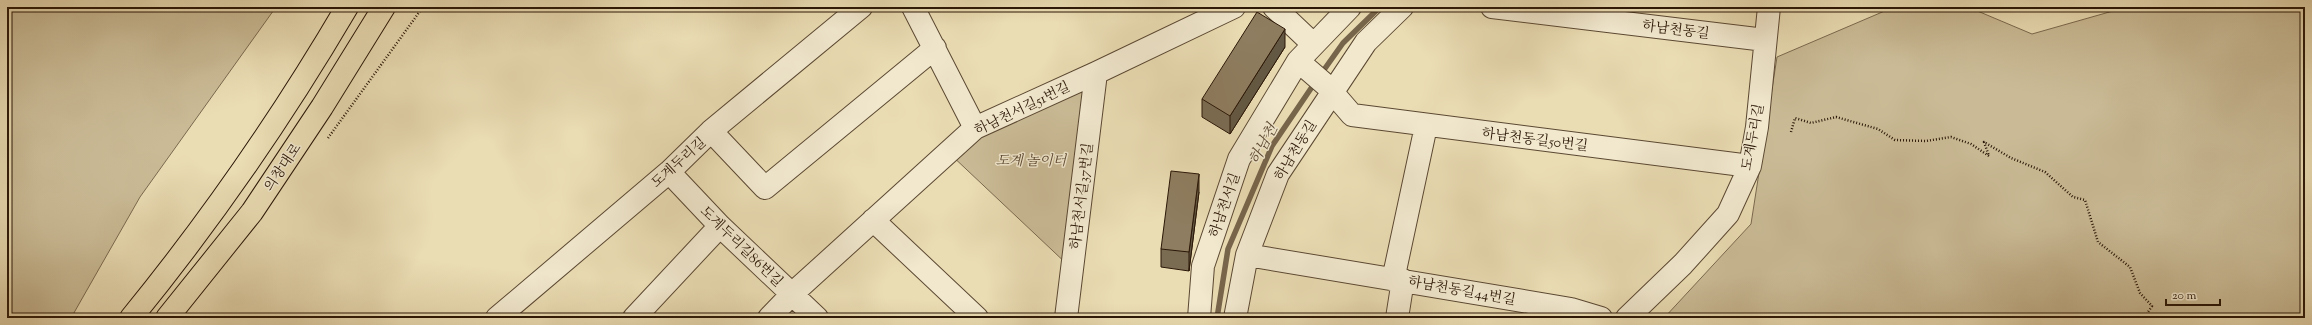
<svg xmlns="http://www.w3.org/2000/svg" width="2312" height="325" viewBox="0 0 2312 325" font-family="'Sorts Mill Goudy','Noto Serif KR',serif">
<style>
.green{fill:#cabb96;stroke:#7a694e}
.lines{fill:none;stroke-linecap:round;stroke-linejoin:round}
.stream{stroke:#77654b;stroke-width:5.5}
.minor-casing{stroke:#5b4832;stroke-width:24}
.highway-casing{stroke:#2b1707;stroke-width:24}
.path{stroke:#2b1707;stroke-width:2.5;stroke-dasharray:1 2;stroke-linecap:butt}
.minor{stroke:#f1e8ce;stroke-width:22}
.highway{stroke:#eadcb3;stroke-width:22}
.wall{fill:#7a6c53;stroke:#2b1707}
.shaded-wall{fill:#635843;stroke:#2b1707}
.building{fill:#8e7d60;stroke:#2b1707}
.labels{text-anchor:middle;stroke-width:3;stroke-linejoin:round;paint-order:stroke}
.street-label{font-size:14px;fill:#2b1707;stroke:#f1e8ce}
.park-label{font-size:14px;font-style:italic;fill:#5b4832;stroke:#f1e8ce}
.water-label{font-size:15px;font-style:italic;fill:#5d4b35;stroke:#f1e8ce}
</style>
<rect width="100%" height="100%" fill="#eadcb3"/>
<filter id="stains"><feTurbulence type="fractalNoise" baseFrequency=".005" numOctaves="4"/><feColorMatrix values="0 0 0 0 .2 0 0 0 0 .09 0 0 0 0 .02 0 0 0 .5 -.17"/></filter>
<radialGradient id="worn" r=".72"><stop offset=".6" stop-color="#630" stop-opacity="0"/><stop offset="1" stop-color="#630" stop-opacity=".3"/></radialGradient>
<path class="green" d="M7 7H276L140 197 71 318H7Z
M1894 7H1968L2032 34 2127 7H2305V318H1664L1751 224 1777 57Z
M1093 76 1070 267 949 153Z"/>
<g class="lines">
<path class="stream" d="M1321 74 1343 43 1380 7
M1217 318 1228 249 1272 146 1316 81"/>
<g class="minor-casing">
<path id="minor" d="M913 7 975 128
M1274 7 1313 44
M1492 7 1765 40
M1298 61 1327 86 1352 115 1750 166
M711 131 765 188 935 48
M669 172 720 226 817 318
M873 220 977 318
M1247 255 1571 309 1601 318
M1393 280 1426 126
M497 318 669 172 711 131 861 7
M634 318 720 226
M769 318 792 294 975 128 1096 73 1234 7
M1066 318 1096 73
M1199 318 1203 266 1239 159 1298 61 1350 7
M1235 318 1247 255 1278 174 1366 42 1402 7
M1397 318 1403 280
M1627 318 1683 264 1728 214 1750 166 1757 127 1769 7"/>
</g>
<g class="highway-casing">
<path id="highway" d="M131 318C211 220 283 116 347 7
M167 318 252 212 322 107 384 7"/>
</g>
<path class="path" d="M1791 132 1795 118 1811 123 1836 117 1878 129 1895 140 1926 141 1951 137 1971 144 1989 156 1984 142 2011 158 2045 172 2073 197 2085 200 2098 242 2130 267 2140 293 2152 306 2144 318
M328 138 423 7"/>
<use href="#minor" class="minor"/>
<use href="#highway" class="highway"/>
</g>
<path class="wall" d="M1285 47 1230 134 1202 117V99Z
M1199 192 1189 271 1161 267V249Z"/>
<path class="shaded-wall" d="M1285 29V47L1230 134V116Z
M1199 174V192L1189 271V252Z"/>
<path class="building" d="M1257 12 1285 29 1230 116 1202 99Z
M1171 171 1199 174 1189 252 1161 249Z"/>
<g class="labels">
<g class="street-label">
<text transform="translate(1676 29) rotate(7)" y="5">하남천동길</text>
<text transform="translate(1022 108) rotate(-26)" y="5">하남천서길51번길</text>
<text transform="translate(1752 137) rotate(-79)" y="5">도계두리길</text>
<text transform="translate(1535 139) rotate(7)" y="5">하남천동길50번길</text>
<text transform="translate(1295 150) rotate(-59)" y="5">하남천동길</text>
<text transform="translate(678 162) rotate(-42)" y="5">도계두리길</text>
<text transform="translate(282 167) rotate(-56)" y="5">의창대로</text>
<text transform="translate(1081 196) rotate(-83)" y="5">하남천서길37번길</text>
<text transform="translate(1224 205) rotate(-71)" y="5">하남천서길</text>
<text transform="translate(742 246) rotate(44)" y="5">도계두리길86번길</text>
<text transform="translate(1462 290) rotate(10)" y="5">하남천동길44번길</text>
</g>
<g class="park-label">
<text x="1031" y="165">도계 놀이터</text>
</g>
<g class="water-label">
<text transform="translate(1263 144) rotate(-62)" y="5">하남천</text>
</g>
</g>
<rect width="2312" height="325" fill="none" stroke="#eadcb3" stroke-width="24"/>
<rect x="8" y="8" width="2296" height="309" fill="none" stroke="#2b1707" stroke-width="2"/>
<rect x="12" y="12" width="2288" height="301" fill="none" stroke="#2b1707"/>
<path d="M2166 299v6h54v-6" fill="none" stroke="#2b1707" stroke-width="2"/>
<text x="2172" y="299" font-size="12" fill="#2b1707" stroke="#f1e8ce" stroke-width="3" paint-order="stroke">20 m</text>
<rect width="100%" height="100%" filter="url(#stains)"/>
<rect width="100%" height="100%" fill="url(#worn)"/>
</svg>
